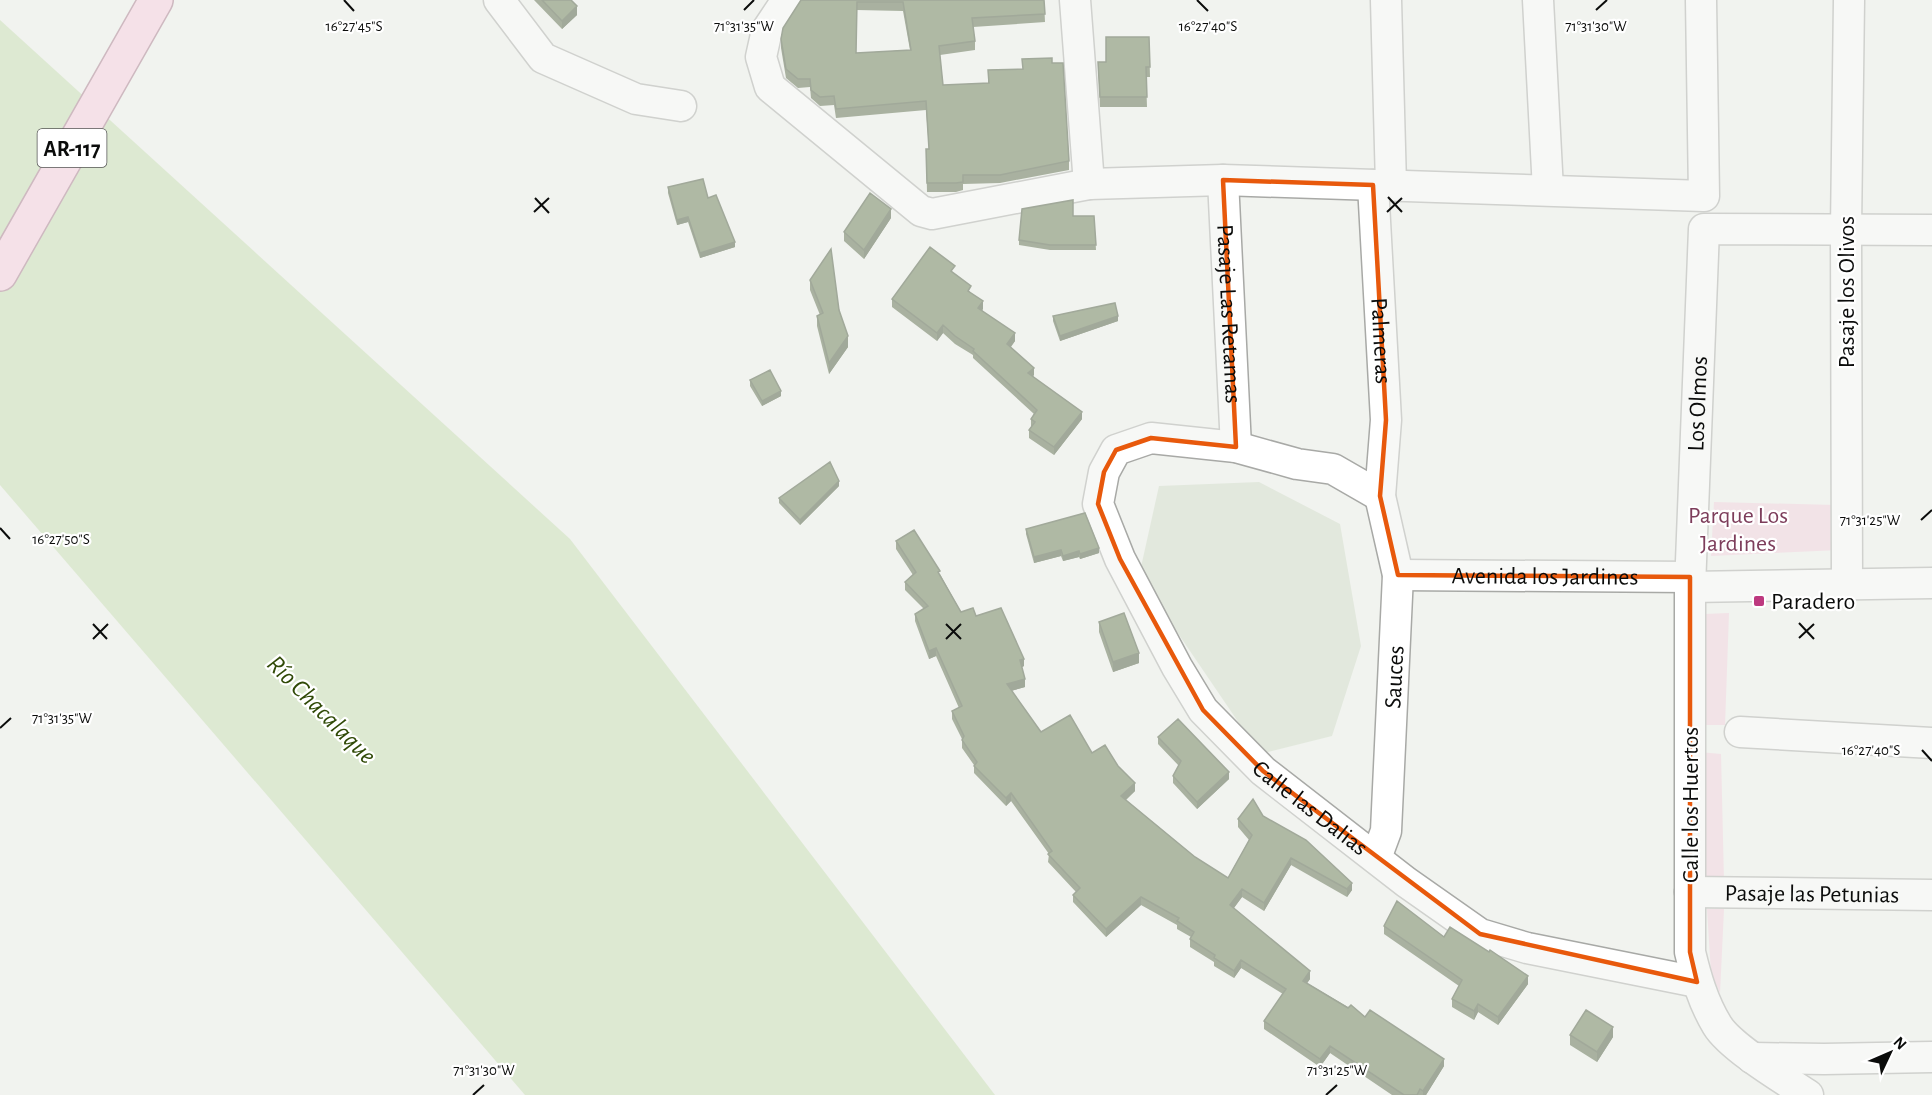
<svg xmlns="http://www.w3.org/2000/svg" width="1932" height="1095" viewBox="0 0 1932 1095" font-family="'Alegreya Sans',sans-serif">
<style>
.built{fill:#e2e8dd}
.green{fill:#f4d0de}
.water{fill:#c6ddb0}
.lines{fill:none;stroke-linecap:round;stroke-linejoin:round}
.minor-casing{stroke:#a8a9a6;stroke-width:33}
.major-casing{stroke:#a47388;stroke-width:36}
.minor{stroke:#fff;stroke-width:30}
.major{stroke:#facde0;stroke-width:33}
.wall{fill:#526340;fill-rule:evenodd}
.shaded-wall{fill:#425034}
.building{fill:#5f734a;stroke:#425034;stroke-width:1.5;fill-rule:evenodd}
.marked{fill:none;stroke:#e8590c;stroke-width:4.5;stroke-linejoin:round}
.ticks{fill:none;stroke:#0b0c0b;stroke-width:2}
.poi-dot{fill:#bd397f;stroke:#fff;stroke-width:2}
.labels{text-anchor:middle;stroke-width:4.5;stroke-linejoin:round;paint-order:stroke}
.shield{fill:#fff;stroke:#545554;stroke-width:1.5}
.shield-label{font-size:22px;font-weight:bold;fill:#0b0c0b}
.street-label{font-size:24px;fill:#0b0c0b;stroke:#fff}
.park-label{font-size:24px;fill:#7d3d5b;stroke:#fff}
.poi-label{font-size:24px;fill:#0b0c0b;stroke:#fff;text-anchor:start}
.water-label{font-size:26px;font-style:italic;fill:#304a07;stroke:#fff}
.ticks-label{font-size:15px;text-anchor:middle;fill:#0b0c0b;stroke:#fff;stroke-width:4.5;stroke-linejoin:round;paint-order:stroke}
</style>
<rect width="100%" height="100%" fill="#f1f3ef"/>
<path class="built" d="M1259 482 1340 524 1361 646 1332 736 1260 754 1139 576 1159 486Z"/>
<path class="green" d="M1714 502 1835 505 1839 550 1711 556Z
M1729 613 1725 725H1700L1705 614Z
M1699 752 1721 754 1724 882 1701 877Z
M1707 909H1724L1720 993 1711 973Z"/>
<path class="water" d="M0 20 570 539 995 1095H525L0 485Z"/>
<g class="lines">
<g class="minor-casing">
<g id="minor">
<path d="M499 0 543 58 636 99 681 106"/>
<path d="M787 0 767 30 761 57 770 87 921 211 932 214 1089 184 1223 180 1704 196 1701 0"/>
<path d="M1075 0 1089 184"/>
<path d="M1386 0 1391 185"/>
<path d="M1538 0 1548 190"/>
<path id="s1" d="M1223 180 1236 447"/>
<path id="s2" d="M1373 185 1386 420 1380 496 1398 575 1386 831 1376 858"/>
<path id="s3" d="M1380 496 1333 469 1297 464 1236 447 1151 438 1116 450 1104 472 1098 504 1120 559 1177 667 1203 710 1263 771 1406 882 1480 934 1527 948 1697 982"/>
<path id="s4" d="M1398 575 1690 577"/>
<path d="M1847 584 1846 229 1849 0"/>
<path d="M1690 587 1932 583"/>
<path d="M1740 732 1932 743"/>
<path id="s5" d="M1690 892 1932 895"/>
<path d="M1752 1058 1824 1059 1932 1057"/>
<path id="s6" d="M1808 1095C1785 1080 1730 1047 1717 1025 1703 1002 1696 977 1690 952V587L1704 229 1932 230"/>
</g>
</g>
<g class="major-casing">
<path id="major" d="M0 274 156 0"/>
</g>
<use href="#minor" class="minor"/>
<use href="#major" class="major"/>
</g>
<path class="wall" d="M534 0H571L577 15 562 29Z
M801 0H1044L1045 22 973 27 975 41V50L940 55 943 85 988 83V70L1022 69 1052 63 1069 161V170L1000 183 963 184V190L956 192H927L926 149H929L926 110 836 118 834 105 820 106 811 98 810 87 798 88 786 78 781 48V39ZM857 10 903 11 910 50 856 53Z
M1149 37 1150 77H1146L1147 107H1100L1098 62H1106Z
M668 187 708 198 735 247 700 258 688 222 677 225 668 193Z
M1073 216H1094L1096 250H1050L1019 245V240Z
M891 218 864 259 844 241V232Z
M954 274 971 293 983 309 982 310 1015 341 1011 347 1034 375 1033 376 1082 419 1054 455 1029 438V430L1031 427V419L1034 414 973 358V355L955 344 943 333 937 341 892 307V299Z
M810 280 839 310 848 347 829 374 817 326V316L820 315 810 290Z
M1053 316 1118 321 1060 341 1053 321Z
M750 380 781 396 762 406 750 386Z
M839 486 800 525 779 503V498Z
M1026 529 1099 553 1080 559 1079 557 1063 561 1061 556 1034 563 1026 534Z
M896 541 940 574 961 612 976 616 1024 666 1022 667 1025 687 1011 691 1041 732 1092 753 1118 766 1135 791 1126 800 1195 857 1228 878 1249 840 1238 827V819L1263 816 1352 890 1347 897 1291 865 1264 911 1242 897 1234 908 1310 979 1307 983 1365 1017 1444 1066 1426 1095H1392L1330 1053 1320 1067 1264 1029V1021L1283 994 1241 968 1234 978 1214 966V962L1190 947V939L1191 937 1177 929V925L1141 905 1106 937 1073 902V895L1076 892 1048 862 1049 854 1011 801 1006 806 974 773V765L962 748V739L952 719V711L959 708 936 656 929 659 915 621V614L924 609 905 590V582L913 575 896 549Z
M1099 622 1139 663 1113 672 1099 632Z
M1158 737 1229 779 1197 809 1173 783V776L1179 766 1158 744Z
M1384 926 1444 937 1528 984 1498 1025 1478 1012 1474 1020 1452 1007V999L1459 986 1384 934Z
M1570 1035 1613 1037 1597 1062 1570 1045Z"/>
<path class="shaded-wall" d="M577 6V15L562 29V21Z
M891 209V218L864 259V250Z
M688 217V222L677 225V220Z
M735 242V247L700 258V253Z
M983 301V309L978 315V308Z
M1118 316V321L1060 341V336Z
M943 325V333L937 341V333Z
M1015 333V341L1007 351V344Z
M848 336V347L829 374V363Z
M1034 368V375L1028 381V373Z
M781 391V396L762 406V401Z
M1082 412V419L1054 455V447Z
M839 481V486L800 525V520Z
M1099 548V553L1080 559V554Z
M1061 550V556L1034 563V557Z
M1079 551V557L1063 561V556Z
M936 648V656L929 659V651Z
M1139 653V663L1113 672V662Z
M1024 659V666L1020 668V660Z
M1025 679V687L1007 692V684Z
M1229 772V779L1197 809V802Z
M1135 783V791L1121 804V796Z
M1011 793V801L1006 806V798Z
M1291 858V865L1264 911V903Z
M1352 883V890L1347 897V889Z
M1242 889V897L1230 913V905Z
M1141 897V905L1106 937V929Z
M1241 960V968L1234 978V971Z
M1310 971V979L1303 989V981Z
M1528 976V984L1498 1025V1017Z
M1478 1004V1012L1474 1020V1011Z
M1613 1027V1037L1597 1062V1052Z
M1330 1046V1053L1320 1067V1059Z
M1444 1059V1066L1426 1095H1423V1091Z"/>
<path class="building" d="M542 0H571L577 6 562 21Z
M801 0H1044L1045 14 972 18 975 41 939 46 943 85 989 83 988 70 1023 69 1022 59 1052 58V63H1063L1069 161 1000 175H963V182L956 183H927L926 149H929L926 101 836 109 834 96 820 97 811 90 810 79H798L786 69 781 39 783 28ZM857 2H903L911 50 856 53Z
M1106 37H1149L1150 67H1146L1147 97H1100L1098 62H1106Z
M703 179 708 198 716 195 735 242 700 253 688 217 677 220 668 187Z
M870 193 891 209 864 250 844 232Z
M1073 200V216H1094L1096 245H1050L1019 240 1022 209Z
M930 247 955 266 951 271 971 286 968 291 983 301 978 308 1015 333 1007 344 1034 368 1028 373 1082 412 1054 447 1029 430 1035 422 1031 419 1037 410 973 351 974 349 955 336 943 325 937 333 892 299Z
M831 249 839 310 848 336 829 363 817 316 823 313 810 280Z
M1115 303 1118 316 1060 336 1053 316Z
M770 370 781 391 762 401 750 380Z
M830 462 839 481 800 520 779 498Z
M1085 513 1099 548 1080 554 1079 551 1063 556 1061 550 1034 557 1026 529Z
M914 530 940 571 938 572 961 612 973 608 976 616 1001 608 1024 659 1020 660 1025 679 1007 684 1041 732 1070 715 1092 753 1105 745 1118 766 1135 783 1121 796 1195 857 1228 878 1252 835 1238 819 1253 799 1263 816 1306 840 1352 883 1347 889 1291 858 1264 903 1242 889 1230 905 1310 971 1303 981 1348 1008 1351 1005 1365 1017 1370 1010 1444 1059 1423 1091 1420 1089 1417 1095H1404L1330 1046 1320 1059 1264 1021 1286 989 1241 960 1234 971 1214 958 1215 955 1190 939 1194 932 1177 921 1179 918 1141 897 1106 929 1073 895 1080 888 1048 854 1052 851 1011 793 1006 798 974 766 977 762 962 740 964 736 952 711 962 706 936 648 929 651 915 614 928 606 905 582 916 572 896 541Z
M1124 613 1139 653 1113 662 1099 622Z
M1178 719 1229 772 1197 802 1173 776 1181 761 1158 737Z
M1397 901 1444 937 1450 927 1489 952 1490 950 1528 976 1498 1017 1478 1004 1474 1011 1452 999 1462 980 1384 926Z
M1586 1010 1613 1027 1597 1052 1570 1035Z"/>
<path d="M0 0H1932V1095H0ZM1223 180 1373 185 1386 420 1380 496 1398 575 1690 577V952L1697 982 1480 934 1263 771 1203 710 1120 559 1098 504 1104 472 1116 450 1151 438 1236 447Z" fill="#f1f3ef" fill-opacity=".55" fill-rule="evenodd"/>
<path class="marked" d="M1223 180 1373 185 1386 420 1380 496 1398 575 1690 577V952L1697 982 1480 934 1263 771 1203 710 1120 559 1098 504 1104 472 1116 450 1151 438 1236 447Z"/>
<path class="ticks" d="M344 0 354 11M1197 0 1208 11M744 10 754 0M1596 10 1607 0M1388 197 1402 212M535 198 549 213M534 212 549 198M1387 212 1402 198M1921 520 1932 510M0 528 10 539M1799 623 1814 639M93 624 107 639M946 624 961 639M1799 638 1814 624M93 639 108 624M946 639 961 624M0 728 11 718M1922 750 1932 761M473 1095 484 1085M1326 1095 1337 1085"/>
<rect class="poi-dot" x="1753" y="595" width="12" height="12" rx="3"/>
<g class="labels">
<rect class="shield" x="37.5" y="129" width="69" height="38" rx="4.5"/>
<g class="shield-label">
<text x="72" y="156">AR-117</text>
</g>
<g class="street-label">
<text transform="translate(1846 292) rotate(-90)" y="8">Pasaje los Olivos</text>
<text dy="8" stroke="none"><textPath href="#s1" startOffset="134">Pasaje Las Retamas</textPath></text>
<text dy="8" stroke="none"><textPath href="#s2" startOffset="156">Palmeras</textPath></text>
<text dy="8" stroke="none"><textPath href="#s6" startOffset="742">Los Olmos</textPath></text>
<text dy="8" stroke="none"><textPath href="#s4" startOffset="147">Avenida los Jardines</textPath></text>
<text transform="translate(1394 677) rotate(-87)" y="8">Sauces</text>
<text transform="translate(1690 805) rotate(-90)" y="8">Calle los Huertos</text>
<text dy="8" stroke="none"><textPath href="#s3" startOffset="711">Calle las Dalias</textPath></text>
<text dy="8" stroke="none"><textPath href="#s5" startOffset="122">Pasaje las Petunias</textPath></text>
</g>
<g class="park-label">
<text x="1738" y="523">Parque Los<tspan x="1738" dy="28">Jardines</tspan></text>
</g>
<g class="poi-label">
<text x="1771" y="609">Paradero</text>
</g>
<g class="water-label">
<text transform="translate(322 709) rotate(45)" y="9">Río Chacalaque</text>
</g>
</g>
<g class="ticks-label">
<text x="744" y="31">71°31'35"W</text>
<text x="1596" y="31">71°31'30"W</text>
<text x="354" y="31">16°27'45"S</text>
<text x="1208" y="31">16°27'40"S</text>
<text x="1870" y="525">71°31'25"W</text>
<text x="61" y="544">16°27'50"S</text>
<text x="62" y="723">71°31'35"W</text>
<text x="1871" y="755">16°27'40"S</text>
<text x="484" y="1075">71°31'30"W</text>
<text x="1337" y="1075">71°31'25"W</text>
</g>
<g transform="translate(1890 1053) rotate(46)" stroke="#ffffff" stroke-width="4.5" paint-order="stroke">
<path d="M0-4.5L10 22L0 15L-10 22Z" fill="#0b0c0b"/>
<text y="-9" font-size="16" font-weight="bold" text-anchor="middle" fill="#0b0c0b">N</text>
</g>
</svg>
